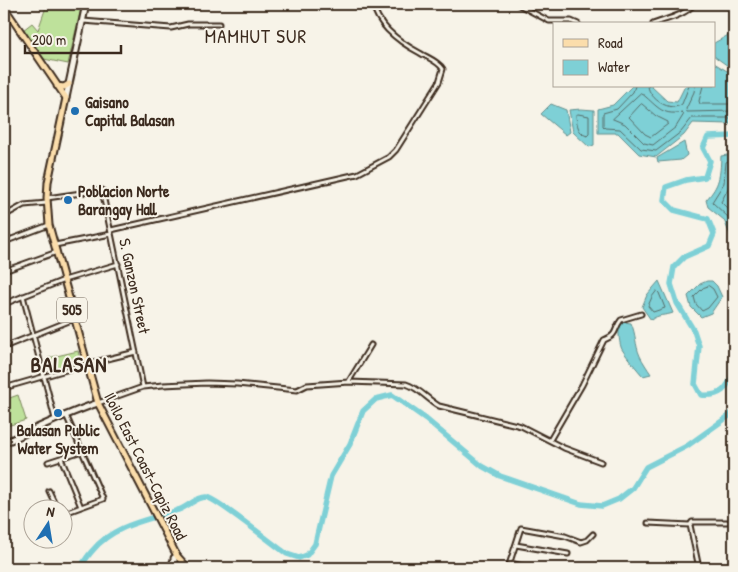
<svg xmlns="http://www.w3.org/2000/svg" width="738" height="572" viewBox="0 0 738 572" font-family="'Patrick Hand',sans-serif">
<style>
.green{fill:#bee19b;stroke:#7c865c}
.water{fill:#7ed0d6;stroke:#638e8c}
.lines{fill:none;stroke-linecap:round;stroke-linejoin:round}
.shore{stroke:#566c68;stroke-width:1}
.river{stroke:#7ed0d6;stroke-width:5.5}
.street-casing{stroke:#3b2a1e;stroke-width:7}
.secondary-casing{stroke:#3b2a1e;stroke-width:9}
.primary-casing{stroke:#3b2a1e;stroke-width:9}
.street{stroke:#f7f3e8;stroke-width:3}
.secondary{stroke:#f7f3e8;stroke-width:5}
.primary{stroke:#fbddab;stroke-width:5}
.poi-dot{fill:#1f6fb2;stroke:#f7f3e8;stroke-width:2}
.labels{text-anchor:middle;stroke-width:4;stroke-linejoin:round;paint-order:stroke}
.shield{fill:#f7f3e8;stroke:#73665b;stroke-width:1}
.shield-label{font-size:15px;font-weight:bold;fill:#3b2a1e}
.poi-label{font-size:16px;font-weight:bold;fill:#3b2a1e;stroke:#f7f3e8;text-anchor:start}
.street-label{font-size:16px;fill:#3b2a1e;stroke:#f7f3e8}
.quarter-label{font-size:19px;letter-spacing:1px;fill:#3b2a1e;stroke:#f7f3e8}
.district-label{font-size:21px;font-weight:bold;letter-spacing:1px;fill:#3b2a1e;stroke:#f7f3e8}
</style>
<rect width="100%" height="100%" fill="#f7f3e8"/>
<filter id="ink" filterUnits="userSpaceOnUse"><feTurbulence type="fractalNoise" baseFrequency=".02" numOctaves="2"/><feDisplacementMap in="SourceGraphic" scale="10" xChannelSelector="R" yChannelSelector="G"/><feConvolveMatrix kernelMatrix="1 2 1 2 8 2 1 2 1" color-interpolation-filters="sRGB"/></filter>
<g filter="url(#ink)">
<path class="green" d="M47 4H82L68 64 44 59 23 30 32 23 38 30Z
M78 351 81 363 52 371 48 358Z
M18 395 26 420 4 427V400Z"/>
<path class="water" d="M734 32V65L728 66 714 56V43Z
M714 63 727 71 734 69V122L730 124 693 123 684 135 656 157 639 154 618 133H598V109L613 105 632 86H651L667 101 677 102 685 86H714Z
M551 104 566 110 570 132 566 135 541 114Z
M581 109 594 110V145L589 147 573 132 569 110Z
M684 142 687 155 681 160 658 162 657 158Z
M734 154V235H730L724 220 708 207 706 200C720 185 720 176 721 156Z
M659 281 673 313C665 316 658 314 651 320L642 307 647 295Z
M707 281H712L717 286 722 297 711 313 701 317 691 307 688 296 700 284Z
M624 322 631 323C636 334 635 345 640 356 643 362 647 368 651 374L643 376C640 373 621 350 621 347 619 340 618 330 620 323Z"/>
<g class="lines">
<path class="shore" d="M635 86 633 92 617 109 603 113V126L605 128 620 129 641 149 656 151 681 132 692 118H734
M648 86C649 99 671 113 682 104L689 86
M695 86 694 92 686 109 687 112 734 111
M703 86 699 101 700 104H734
M641 93C656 104 661 117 682 112L684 114 676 127 653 145 644 143 625 124 613 119Z
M642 104 656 116 668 122V124L651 137 645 134 629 117 640 105Z
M578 114 589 116V134L587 136C578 133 577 125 576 116Z
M734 159 726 162 724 183 712 202 728 217 734 230
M734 166 731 168 730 185 721 202 734 215
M709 286 713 289 717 297 708 308 702 311 696 304 694 297 703 288Z
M657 291 659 293 665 308 653 312 648 306 652 297Z"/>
<path class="river" d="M734 136 708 137 703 148 710 161 705 177 686 180 666 187 664 200 674 210 708 219 714 234 709 246 684 257 674 267 671 284 677 303 694 331 699 346 695 384 701 395C721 397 727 389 734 372
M80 568C84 562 88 555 93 550 115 524 149 520 178 510 188 507 196 497 206 497 216 498 274 545 287 554L299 558 307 555 315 544 331 476 350 444 363 411 376 399 392 395 426 419 482 466 500 476 581 504 602 506 619 499 633 488 646 467 687 446 729 416 734 411"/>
<g class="street-casing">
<path id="street" d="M517 4 549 21H571L578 24
M83 21 171 28 188 24H219
M653 24C666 19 686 15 694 4
M47 198 102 190 143 387
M4 216 24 205 47 203
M111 230 357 174 389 157 396 150 439 82 443 69C438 61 428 58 420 53 401 43 378 27 373 4
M4 242 49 225
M55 245 111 234
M4 271 57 252
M23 296 55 419
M4 304 64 280 118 264
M4 347 74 319
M349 381 371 345
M4 388 87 364 136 352
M98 403 143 387 163 385 207 383 237 384 297 390 307 385 349 382 406 384C419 388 427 399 439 406L521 426 564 448 601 462
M550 440 582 385 604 340C619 334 613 330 621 320L641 314
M61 458 81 507
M48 462 82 451
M49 491 58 510
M62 514 103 499 66 415
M648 523 690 525
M516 545 568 554
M510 563 530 568
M169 568 173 560
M508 568 521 528 565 536 581 542 587 540 593 534
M699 568 690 525 692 522H727"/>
</g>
<g class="secondary-casing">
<path id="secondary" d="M66 98 86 4
M4 443C35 429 65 414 98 403
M174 568V558L177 556"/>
</g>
<g class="primary-casing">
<path id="primary" d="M4 7 66 98 48 182 47 198 49 225 98 403 177 556 188 568
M57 86 64 87 69 84"/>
</g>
<use href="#street" class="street"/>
<use href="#secondary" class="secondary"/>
<use href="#primary" class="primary"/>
</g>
</g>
<g class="poi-dot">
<circle cx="75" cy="111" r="5"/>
<circle cx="68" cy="200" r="5"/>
<circle cx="58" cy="413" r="5"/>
</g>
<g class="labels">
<rect class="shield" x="57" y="297.5" width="30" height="25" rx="4"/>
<g class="shield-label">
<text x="72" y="315">505</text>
</g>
<g class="poi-label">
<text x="85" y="108">Gaisano<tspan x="85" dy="18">Capital Balasan</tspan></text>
<text x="78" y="197">Poblacion Norte<tspan x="78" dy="18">Barangay Hall</tspan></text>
<text x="58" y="436" text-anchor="middle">Balasan Public<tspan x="58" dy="18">Water System</tspan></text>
</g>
<g class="street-label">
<text transform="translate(135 286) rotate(78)" y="6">S. Ganzon Street</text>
<text transform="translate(146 466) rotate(63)" y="6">Iloilo East Coast-Capiz Road</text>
</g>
<g class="quarter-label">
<text x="256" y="43">MAMHUT SUR</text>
</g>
<g class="district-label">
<text x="69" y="372">BALASAN</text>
</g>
</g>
<rect width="738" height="572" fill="none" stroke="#f7f3e8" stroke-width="20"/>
<rect x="10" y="10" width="718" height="552" fill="none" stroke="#3b2a1e" stroke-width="2" filter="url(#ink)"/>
<rect x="553" y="22" width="162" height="65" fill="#f7f3e8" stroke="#aca397"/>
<rect x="563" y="39" width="25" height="8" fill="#fbddab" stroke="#aca397"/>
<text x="598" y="48" font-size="15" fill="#3b2a1e">Road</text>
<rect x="563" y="60" width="25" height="15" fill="#7ed0d6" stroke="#aca397"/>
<text x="598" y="72" font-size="15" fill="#3b2a1e">Water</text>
<g transform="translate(48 524) rotate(12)"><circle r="24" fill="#f7f3e8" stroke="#aca397"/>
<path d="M0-4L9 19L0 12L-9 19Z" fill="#1f6fb2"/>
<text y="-8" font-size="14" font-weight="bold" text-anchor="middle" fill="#3b2a1e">N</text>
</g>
<path d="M25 45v8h96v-8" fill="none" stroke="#3b2a1e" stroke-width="2.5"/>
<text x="32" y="45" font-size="15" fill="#3b2a1e" stroke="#f7f3e8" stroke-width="4" paint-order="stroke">200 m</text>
</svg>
